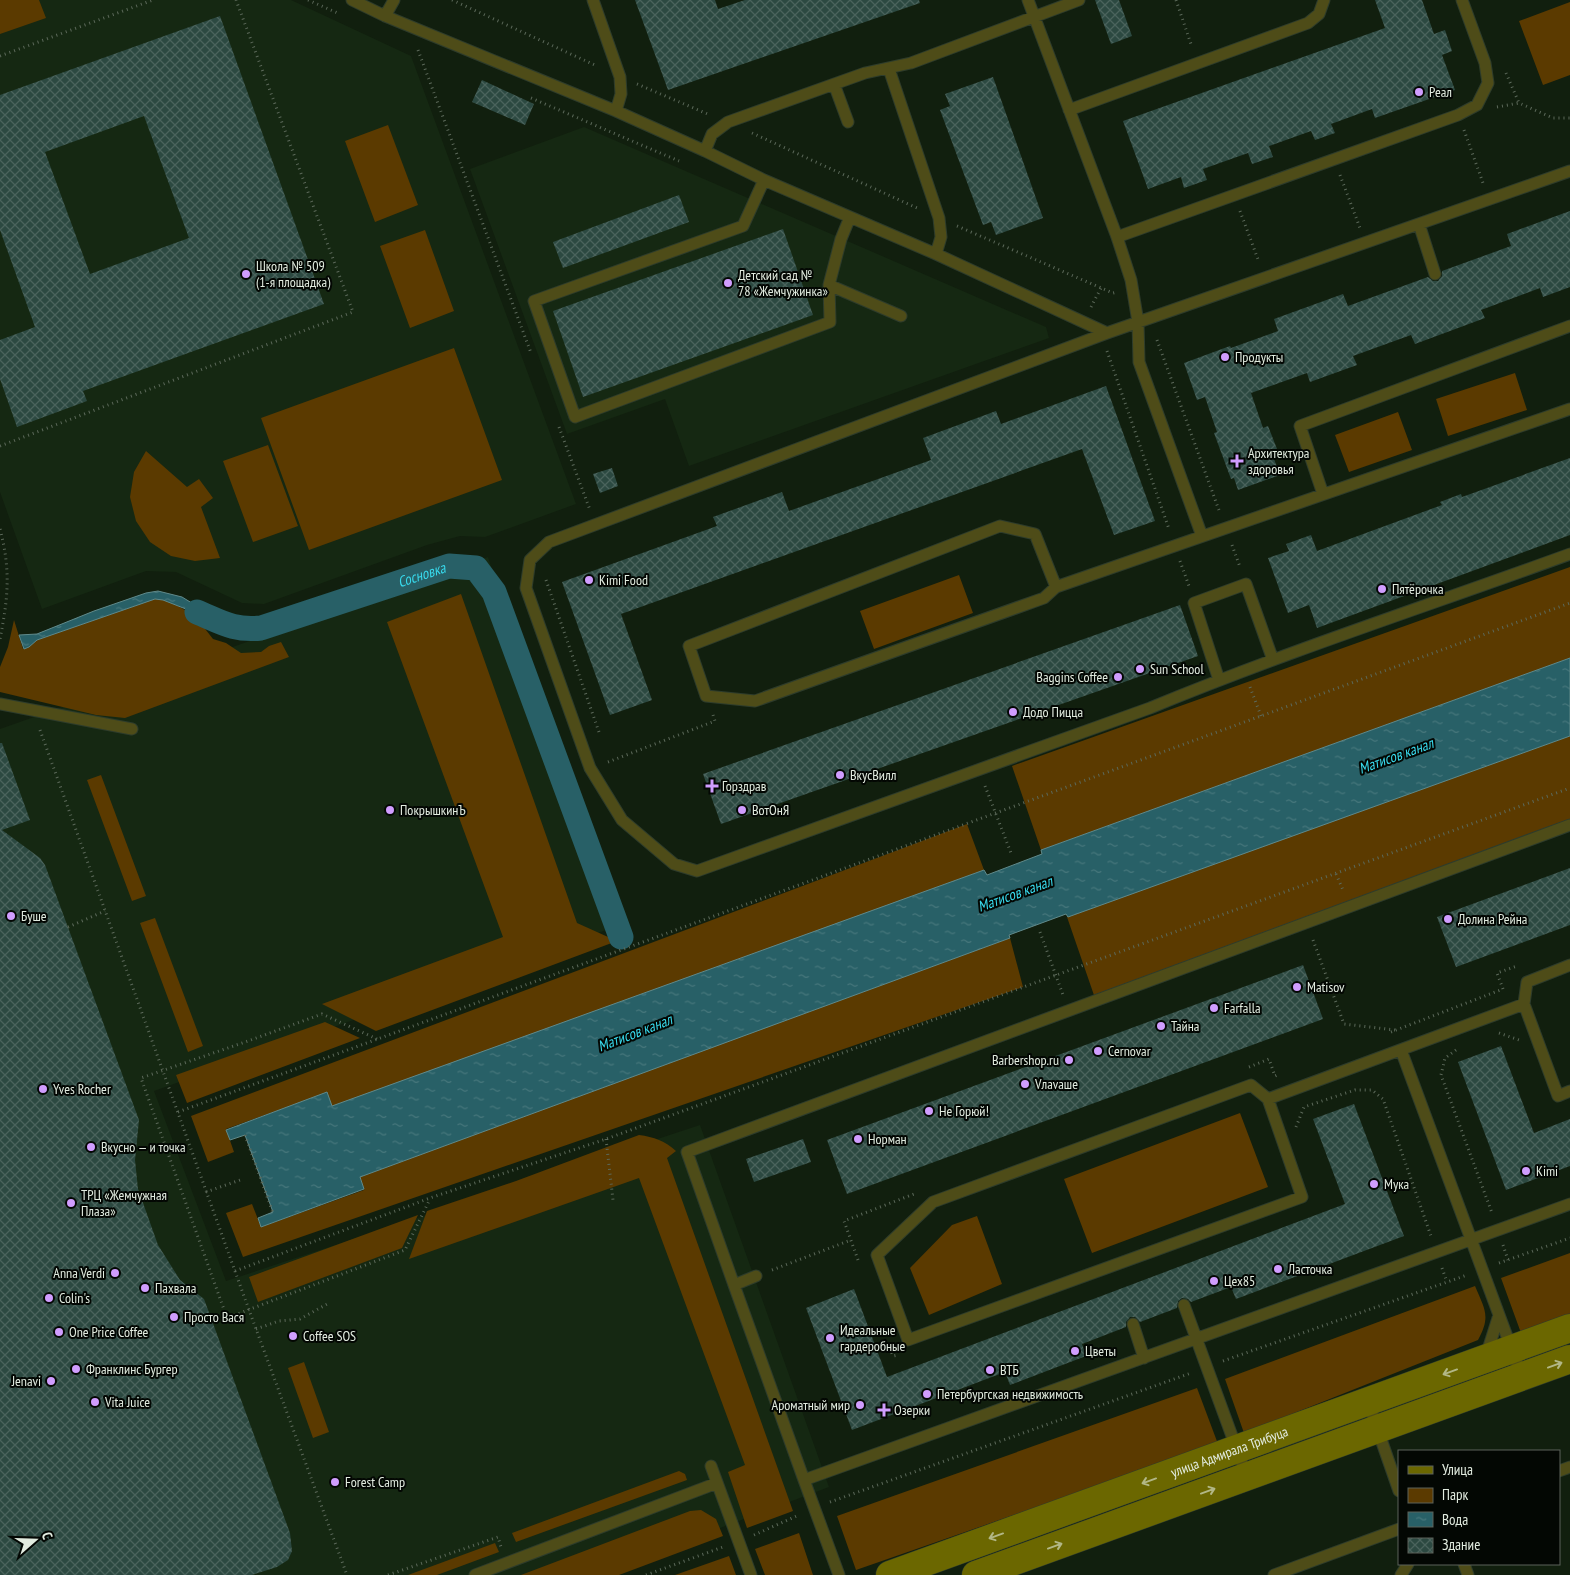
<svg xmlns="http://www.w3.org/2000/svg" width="1570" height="1575" viewBox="0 0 1570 1575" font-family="'PT Sans Narrow',sans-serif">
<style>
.built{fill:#152812}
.green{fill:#5b3a00}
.water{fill:url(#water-ripples);stroke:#608a8b}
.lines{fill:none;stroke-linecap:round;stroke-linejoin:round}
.canal{stroke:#286067;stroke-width:25}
.building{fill:url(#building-cross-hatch);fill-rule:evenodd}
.lane-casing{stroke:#2e3c2b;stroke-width:13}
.secondary-casing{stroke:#2e3c2b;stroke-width:29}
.path{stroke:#5c695a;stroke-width:3;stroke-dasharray:1 4;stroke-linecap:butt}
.lane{stroke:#4e4c18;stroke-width:11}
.secondary{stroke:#6b6700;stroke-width:28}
.oneway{stroke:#b2b786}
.poi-dot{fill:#d09dfe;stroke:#030703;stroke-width:2}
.labels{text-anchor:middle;stroke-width:4;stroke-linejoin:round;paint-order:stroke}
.poi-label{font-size:14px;fill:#e2ece0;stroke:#030703;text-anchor:start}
.street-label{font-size:14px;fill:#e2ece0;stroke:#030703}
.water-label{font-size:15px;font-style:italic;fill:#38daed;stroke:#030703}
</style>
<defs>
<pattern id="water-ripples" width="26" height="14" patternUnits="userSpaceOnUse" patternTransform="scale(1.25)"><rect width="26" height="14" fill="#286067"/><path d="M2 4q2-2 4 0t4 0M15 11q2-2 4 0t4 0" fill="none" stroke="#47777c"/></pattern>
<pattern id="building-cross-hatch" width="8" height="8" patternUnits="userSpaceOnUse" patternTransform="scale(1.25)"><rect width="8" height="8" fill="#2c4941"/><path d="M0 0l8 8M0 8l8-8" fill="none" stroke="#4a635c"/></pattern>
</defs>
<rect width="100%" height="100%" fill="#111f0e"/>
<path class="built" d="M0 0H291L411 56 576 504 485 537 460 536 427 545 264 604 242 603 176 572 146 571 42 609 0 492Z
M584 127 1046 327 1049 338 689 466 665 399 567 434 470 169Z
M488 557 609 929 154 1091 226 1281 700 1125 829 1487 595 1575H0V729Z"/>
<path class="green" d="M0 0H39L46 18 0 34Z
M1570 2V75L1543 85 1519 21Z
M388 125 418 205 375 222 345 141Z
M425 230 454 311 410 328 380 246Z
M454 348 502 480 309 550 261 418Z
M1515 373 1527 410 1448 436 1436 399Z
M1398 412 1412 450 1349 472 1335 435Z
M268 445 298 526 253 542 223 461Z
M146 451 187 487 199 479 213 498 201 507 220 558 195 561 171 556 150 542 136 521 130 497 134 472Z
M1570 567V658L1041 850 1012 766Z
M959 575 973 613 874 649 860 611Z
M461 594 577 923 617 941 376 1031 322 1004 503 937 387 622Z
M155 599H163L178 606 195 616 213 639 226 643 241 653 261 652 269 646 281 642 289 657 125 718 96 715 0 692V667L8 647 14 620 23 649 29 647 37 640Z
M1570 736V825L1096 1001 1067 917Z
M101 775 146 896 132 901 87 780Z
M967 824 984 870 332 1107 327 1093 226 1129 234 1152 208 1162 191 1116Z
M155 918 203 1046 188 1052 140 923Z
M1010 938 1023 987 243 1257 226 1213 252 1204 261 1227 364 1190 359 1177Z
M325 1022 360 1038 187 1103 176 1075Z
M1240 1113 1268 1187 1092 1253 1064 1179Z
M639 1135C654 1137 665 1141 676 1151L667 1158 793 1511 747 1528 728 1472 745 1465 639 1178 409 1259 427 1211 516 1181Z
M418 1215 402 1248 258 1302 249 1277Z
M977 1216 1002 1284 929 1315 910 1268 952 1225Z
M1570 1253V1315L1521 1333 1501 1278Z
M1475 1286C1485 1310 1491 1316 1478 1340L1244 1433 1225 1379Z
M304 1362 329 1432 313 1438 288 1368Z
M1197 1388 1218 1444 856 1570 837 1516Z
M679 1471 685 1474 687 1480 516 1542 512 1533Z
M701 1510 716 1519 723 1536 619 1575H521L690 1511Z
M799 1533 813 1575H765L755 1549Z
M495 1543 499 1552 437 1575H408Z
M729 1556 736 1575H675Z"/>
<path class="water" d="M158 591 182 597 229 626 163 600 155 599 37 640 29 647 24 649 19 635 37 634 94 611 146 593Z
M1570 658V736L1068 917 1066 914 1009 935 1010 938 360 1177 364 1189 261 1227 258 1218 273 1212 245 1135 230 1140 226 1130 327 1092 332 1106 984 870 987 875 1042 854 1041 850Z"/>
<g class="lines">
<path class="canal" id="s1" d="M197 612C221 622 234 631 261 628L449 566 476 568 494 592 621 937"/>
</g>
<path class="building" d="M635 0H715L718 9 745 0H919L920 3 668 90Z
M1095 0H1119L1132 36 1111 44Z
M1375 0H1422L1434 34 1445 30 1452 51 1442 55 1455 90 1375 118 1372 109 1331 124 1335 133 1315 140 1311 131 1269 146 1273 157 1252 164 1248 153 1203 169 1207 180 1184 188 1181 177 1148 189 1123 121 1385 28Z
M220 16 324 304 83 391 87 401 17 427 0 379V340L35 327 0 230V95ZM144 116 189 238 90 274 45 152Z
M993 77 1043 218 996 235 991 222 983 225 940 110 950 106 945 94Z
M482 80 534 104 525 125 472 102Z
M679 195 689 222 563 268 553 242Z
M1570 211V287L1543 297 1540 288 1481 310 1485 318 1415 344 1411 335 1353 356 1357 365 1310 382 1307 373 1251 393 1263 428 1268 426 1277 449 1271 451 1280 475 1238 490 1234 478 1231 479 1214 433 1217 432 1205 397 1197 400 1184 363 1230 346 1231 348 1278 331 1274 319 1343 294 1348 306 1428 277 1433 281H1438L1442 276V271L1511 246 1507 234Z
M783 229 813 315 583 397 553 311Z
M1106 386 1155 521 1114 535 1082 449 621 614 652 700 610 715 562 582 717 526 713 517 782 492 789 511 931 460 923 438 996 411 1001 424Z
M1570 458V535L1317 628 1309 605 1288 613 1268 558 1289 551 1286 544 1311 535 1317 551 1442 505 1440 502 1461 494 1462 497Z
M612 468 618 486 600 493 593 474Z
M1180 605 1198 656 721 824 703 774Z
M0 743H2L30 820 2 830 40 858 45 865 139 1120 135 1160 138 1189 158 1245 180 1280 204 1299 290 1533 292 1551 288 1560 277 1567 252 1575H0Z
M1570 868V925L1456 967 1437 917Z
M1303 965 1323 1019 847 1194 827 1140Z
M1501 1046 1534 1133 1570 1119V1166L1506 1190 1458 1062Z
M1354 1104 1404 1236 1236 1299 1231 1287 1191 1302 1188 1299 1182 1298 1178 1301 1177 1308 1140 1322 1135 1317H1130L1126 1322V1327L1082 1344 1086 1356 1010 1385 1005 1372 852 1430 806 1308 854 1289 887 1377 1345 1204 1313 1119Z
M803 1139 811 1162 754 1182 746 1159Z"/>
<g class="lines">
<g class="lane-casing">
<path id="lane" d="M352 0 385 16 616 111 705 151 764 180 936 254 1107 333
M593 0 620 77 621 94 616 111
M1028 0 1117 237 1131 280 1138 322 1139 362 1202 536
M385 16 394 0
M889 69 939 218 941 237 936 254
M834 84 848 122
M1069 110 1308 23 1319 14 1324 0
M705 151 712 134 728 122 865 73 911 63 1079 0
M1570 171 1107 333 549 542 530 560 526 588 590 768 622 820 674 864 697 871 1150 708C1288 651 1430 605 1570 554
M764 180 743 226 534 301 575 417 830 322 829 285 841 239 850 217
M1419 224 1435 274
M1117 237 1458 115 1477 105 1488 83 1485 63 1462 0
M829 285 901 316
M1323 494 1300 426 1570 326
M1056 587 1044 598 755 701 706 696 689 646 1000 526 1035 534 1056 587 1570 409
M1219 680 1194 603 1246 584 1273 660
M0 704 132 729
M1570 965 1527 982 1524 1004 1558 1096 1570 1091
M1401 1050 1522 1377
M1251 1085 1268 1099 1302 1197 908 1340 877 1255 933 1202Z
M1268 1099 1524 1004
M756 1276 734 1285 804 1480 839 1575
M734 1285 687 1152 1570 825
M1184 1305 1247 1477
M1133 1324 1144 1358
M1486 1356 1499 1315
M1368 1402 1399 1491
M711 1466 751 1575
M1559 1471 1570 1467
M804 1480 1570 1204
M1464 1564 1468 1575
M475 1575 717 1483
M1274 1575 1399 1529
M1401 1575 1408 1564"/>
</g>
<g class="secondary-casing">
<g id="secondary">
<path id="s2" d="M890 1575 1570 1328"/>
<path d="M976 1575 1570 1359"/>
</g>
</g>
<path class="path" d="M308 0 340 14
M452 0 597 66
M1176 0 1192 47
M418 50 531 353
M0 56 153 0
M1506 73 1519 103
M637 84 710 115
M531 98 679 161
M1497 107 1519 103 1553 118H1570
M1464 130 1483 183
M752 133 917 208
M1340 175 1360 228
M1240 211 1259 262
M957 226 1113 293 1117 292
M1091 307 1101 288
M1157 340 1220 513
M1107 351 1169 529
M559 427 590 510
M0 446 353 312 236 0
M0 529C11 571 8 598 0 639
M1232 545 1240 567
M1180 561 1189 586
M546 580 600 735
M1250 687 1261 716
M40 730 249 1310 347 1575
M608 762 715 721 713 715
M985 786 1011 853
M1336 874 1343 890
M68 927 105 911
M1040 932 1063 995
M1313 940 1344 1024 1395 1030
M1391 1032 1503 989 1497 973 1517 966
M1499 1033 1519 1040
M377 1039 322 1014 248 1041 141 1078 227 1318 405 1250 430 1199
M1456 1050 1445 1058 1441 1075 1492 1213
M1249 1067 1269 1059 1275 1076 1277 1075
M178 1112 1570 603
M1296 1127 1304 1107 1355 1090H1372L1383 1099 1431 1236
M245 1135 273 1213
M606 1139 613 1200
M206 1192 243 1179
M1503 1245 1508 1260
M858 1260 844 1221 914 1194
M1499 1263 1570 1238
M1442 1268 1447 1282
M772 1270 851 1240
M235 1271 430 1198 606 1139 1570 788
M256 1329 279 1321 300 1319 329 1303
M890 1348 893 1356 898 1355
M1223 1361 1467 1275
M830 1502 1191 1373
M754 1535 799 1515
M388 1575 498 1537 501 1547
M646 1575 723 1547"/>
<use href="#lane" class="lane"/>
<use href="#secondary" class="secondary"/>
</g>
<defs><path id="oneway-shaft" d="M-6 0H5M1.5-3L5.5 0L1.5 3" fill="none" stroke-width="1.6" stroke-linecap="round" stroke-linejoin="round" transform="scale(1.25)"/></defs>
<g class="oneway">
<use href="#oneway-shaft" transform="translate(1555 1365) rotate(-20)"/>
<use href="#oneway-shaft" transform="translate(1450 1372) rotate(160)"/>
<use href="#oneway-shaft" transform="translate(1149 1481) rotate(160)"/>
<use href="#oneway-shaft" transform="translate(1208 1491) rotate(-20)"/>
<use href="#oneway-shaft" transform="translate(996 1536) rotate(160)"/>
<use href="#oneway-shaft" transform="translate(1055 1546) rotate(-20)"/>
</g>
<g class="poi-dot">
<circle cx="1419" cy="92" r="5"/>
<circle cx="246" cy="274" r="5"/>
<circle cx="728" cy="283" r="5"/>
<circle cx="1225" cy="357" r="5"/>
<path d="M1234.5 453.5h5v5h5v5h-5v5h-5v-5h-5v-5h5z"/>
<circle cx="589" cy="580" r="5"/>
<circle cx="1382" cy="589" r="5"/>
<circle cx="1140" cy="669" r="5"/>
<circle cx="1118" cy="677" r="5"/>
<circle cx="1013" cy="712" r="5"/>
<circle cx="840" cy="775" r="5"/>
<path d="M709.5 778.5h5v5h5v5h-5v5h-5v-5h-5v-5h5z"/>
<circle cx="390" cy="810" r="5"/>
<circle cx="742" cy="810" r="5"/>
<circle cx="11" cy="916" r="5"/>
<circle cx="1448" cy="919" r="5"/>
<circle cx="1297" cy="987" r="5"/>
<circle cx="1214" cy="1008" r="5"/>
<circle cx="1161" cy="1026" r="5"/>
<circle cx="1098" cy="1051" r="5"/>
<circle cx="1069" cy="1060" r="5"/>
<circle cx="1025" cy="1084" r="5"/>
<circle cx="43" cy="1089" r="5"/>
<circle cx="929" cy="1111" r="5"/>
<circle cx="858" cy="1139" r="5"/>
<circle cx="91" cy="1147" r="5"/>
<circle cx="1526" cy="1171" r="5"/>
<circle cx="1374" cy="1184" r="5"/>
<circle cx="71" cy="1203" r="5"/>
<circle cx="1278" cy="1269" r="5"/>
<circle cx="115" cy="1273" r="5"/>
<circle cx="1214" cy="1281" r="5"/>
<circle cx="145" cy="1288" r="5"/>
<circle cx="49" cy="1298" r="5"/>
<circle cx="174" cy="1317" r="5"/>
<circle cx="59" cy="1332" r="5"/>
<circle cx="293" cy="1336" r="5"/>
<circle cx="830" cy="1338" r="5"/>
<circle cx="1075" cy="1351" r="5"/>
<circle cx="76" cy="1369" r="5"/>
<circle cx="990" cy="1370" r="5"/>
<circle cx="51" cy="1381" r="5"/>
<circle cx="927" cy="1394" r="5"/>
<circle cx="95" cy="1402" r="5"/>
<circle cx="860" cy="1405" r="5"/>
<path d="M881.5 1402.5h5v5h5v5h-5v5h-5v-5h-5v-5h5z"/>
<circle cx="335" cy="1482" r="5"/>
</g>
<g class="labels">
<g class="poi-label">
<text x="1429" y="97">Реал</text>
<text x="256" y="271">Школа № 509<tspan x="256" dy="16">(1-я площадка)</tspan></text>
<text x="738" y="280">Детский сад №<tspan x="738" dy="16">78 «Жемчужинка»</tspan></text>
<text x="1235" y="362">Продукты</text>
<text x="1248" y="458">Архитектура<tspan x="1248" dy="16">здоровья</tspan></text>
<text x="599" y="585">Kimi Food</text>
<text x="1392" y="594">Пятёрочка</text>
<text x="1150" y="674">Sun School</text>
<text x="1108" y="682" text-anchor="end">Baggins Coffee</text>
<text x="1023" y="717">Додо Пицца</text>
<text x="850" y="780">ВкусВилл</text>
<text x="722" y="791">Горздрав</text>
<text x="400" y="815">ПокрышкинЪ</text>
<text x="752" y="815">ВотОнЯ</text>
<text x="21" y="921">Буше</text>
<text x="1458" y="924">Долина Рейна</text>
<text x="1307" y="992">Matisov</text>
<text x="1224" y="1013">Farfalla</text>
<text x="1171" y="1031">Тайна</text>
<text x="1108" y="1056">Cernovar</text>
<text x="1059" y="1065" text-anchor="end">Barbershop.ru</text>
<text x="1035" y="1089">Vлаvаше</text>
<text x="53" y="1094">Yves Rocher</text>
<text x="939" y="1116">Не Горюй!</text>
<text x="868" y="1144">Норман</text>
<text x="101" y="1152">Вкусно — и точка</text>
<text x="1536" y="1176">Kimi</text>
<text x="1384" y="1189">Мука</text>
<text x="81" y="1200">ТРЦ «Жемчужная<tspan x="81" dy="16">Плаза»</tspan></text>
<text x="1288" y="1274">Ласточка</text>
<text x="105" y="1278" text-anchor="end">Anna Verdi</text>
<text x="1224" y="1286">Цех85</text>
<text x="155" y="1293">Пахвала</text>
<text x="59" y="1303">Colin's</text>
<text x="184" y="1322">Просто Вася</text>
<text x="840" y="1335">Идеальные<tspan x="840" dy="16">гардеробные</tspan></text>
<text x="69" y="1337">One Price Coffee</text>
<text x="303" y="1341">Coffee SOS</text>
<text x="1085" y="1356">Цветы</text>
<text x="86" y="1374">Франклинс Бургер</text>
<text x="1000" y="1375">ВТБ</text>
<text x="41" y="1386" text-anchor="end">Jenavi</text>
<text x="937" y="1399">Петербургская недвижимость</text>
<text x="105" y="1407">Vita Juice</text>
<text x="850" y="1410" text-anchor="end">Ароматный мир</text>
<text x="894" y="1415">Озерки</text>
<text x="345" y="1487">Forest Camp</text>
</g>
<g class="street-label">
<text dy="5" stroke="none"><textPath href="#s2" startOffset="361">улица Адмирала Трибуца</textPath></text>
</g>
<g class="water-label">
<text dy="5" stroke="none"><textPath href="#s1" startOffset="236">Сосновка</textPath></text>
<text transform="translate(1396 756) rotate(-20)" y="5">Матисов канал</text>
<text transform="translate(1015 894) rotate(-20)" y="5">Матисов канал</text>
<text transform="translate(635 1033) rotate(-21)" y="5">Матисов канал</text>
</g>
</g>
<rect x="1398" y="1450" width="162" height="115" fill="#030703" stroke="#5c635b"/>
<rect x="1408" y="1466" width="25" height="8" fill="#6b6700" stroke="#5c635b"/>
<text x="1442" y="1475" font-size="15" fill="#e2ece0">Улица</text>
<rect x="1408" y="1488" width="25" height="15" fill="#5b3a00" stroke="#5c635b"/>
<text x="1442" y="1500" font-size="15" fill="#e2ece0">Парк</text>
<rect x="1408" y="1512" width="25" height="15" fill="url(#water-ripples)" stroke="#5c635b"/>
<text x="1442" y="1525" font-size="15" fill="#e2ece0">Вода</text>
<rect x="1408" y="1538" width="25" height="15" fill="url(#building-cross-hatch)" stroke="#5c635b"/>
<text x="1442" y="1550" font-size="15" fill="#e2ece0">Здание</text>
<g transform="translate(35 1540) rotate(70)" stroke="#030703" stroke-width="4" paint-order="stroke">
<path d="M0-4L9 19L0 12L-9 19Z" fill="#e2ece0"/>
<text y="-8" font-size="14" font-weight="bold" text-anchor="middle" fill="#e2ece0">С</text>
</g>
</svg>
